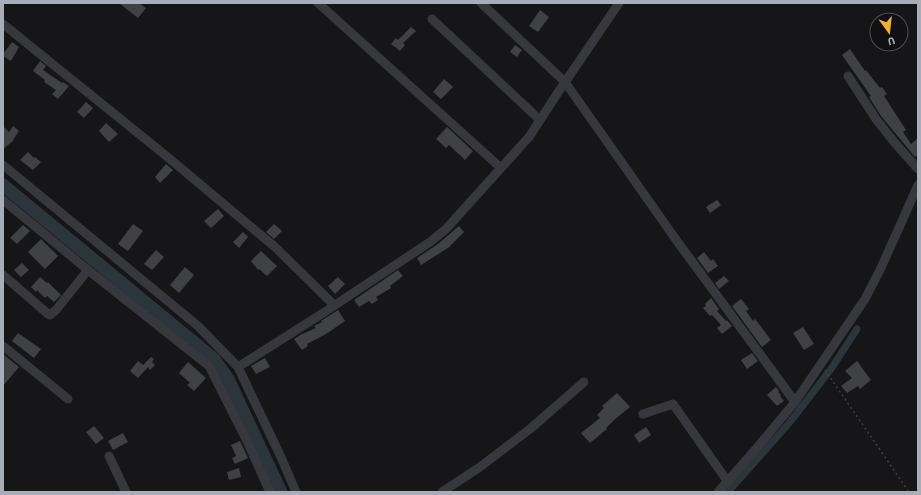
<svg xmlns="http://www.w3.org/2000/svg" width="921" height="495" viewBox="0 0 921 495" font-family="'Source Sans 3',sans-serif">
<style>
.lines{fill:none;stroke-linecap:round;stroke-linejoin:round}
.canal{stroke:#2c353c;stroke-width:7}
.river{stroke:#2c353c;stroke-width:13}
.building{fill:#404145}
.path{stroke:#3d3f44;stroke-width:1.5;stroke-dasharray:2 3;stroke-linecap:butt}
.minor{stroke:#37383d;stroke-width:9}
</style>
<rect width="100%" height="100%" fill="#161618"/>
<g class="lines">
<path class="canal" d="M728 492 790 422 831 369 857 329"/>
<path class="river" d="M3 185 214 359 228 379 281 492"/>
</g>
<path class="building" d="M119 3H139L146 8 138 18Z
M540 10 549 17 538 32 529 26Z
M411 27 416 31 403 43 405 45 400 51 391 44 396 38 398 40Z
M12 42 19 47 11 61 3 56V54Z
M515 45 522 50 517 57 510 52Z
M850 49 865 71 866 70 880 88 882 87 887 94 884 96 906 130 903 132 911 144 918 138V155L915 157 881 116 869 97 871 96 842 55Z
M40 61 46 66 43 70 62 83 63 82 69 86 58 99 52 94 56 90 44 82 45 80 33 71Z
M444 79 453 87 441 99 433 92Z
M86 102 93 108 84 118 77 112Z
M106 123 118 134 109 142 99 131Z
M3 126 9 132 13 126 19 131 13 140V141L3 149Z
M447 127 473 151 465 160 449 145 446 148 436 139Z
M28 152 34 158 35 157 41 162 33 170 20 160Z
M166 164 173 170 160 183 155 177Z
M717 200 721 205 710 213 706 207Z
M218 209 224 216 211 228 204 221Z
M133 224 143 231 128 251 118 244Z
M274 224 282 231 274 239 266 232Z
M23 225 30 231 17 244 10 238Z
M459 226 464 232 450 246H451L421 265 417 258 438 244Z
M243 232 248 237 239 248 233 242Z
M41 239 58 256 45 269 28 252Z
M156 250 164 257 152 270 144 264Z
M261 251 277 266 267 276 259 269 258 270 251 261Z
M704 252 711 261 713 259 718 266 708 273 697 258Z
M22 263 29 270 21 277 14 270Z
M185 267 194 275 179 293 170 285Z
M398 270 403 276 390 286 391 288 376 297 378 300 372 304 369 301 359 307 354 300Z
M724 276 729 281 719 289 715 283Z
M40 277 47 283 48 282 61 295 54 302 47 296 45 298 37 290 36 292 31 287Z
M338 277 345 284 335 294 328 286Z
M711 298 719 309 717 311 726 321 727 320 732 326 722 334 717 328 721 325 712 315 710 316 703 308 706 306 705 304Z
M741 299 749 309 746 311 753 321 755 319 771 340 762 347 732 306Z
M338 310 345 321 326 334 307 344 308 346 302 350 294 339 302 334 316 328 314 326 322 322 321 321Z
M803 327 814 344 804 350 793 333Z
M18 333 41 349 34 358 12 341Z
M752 353 758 361 747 369 741 360Z
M3 354 19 367 3 386Z
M151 357 154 359 152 362 155 365 150 370 148 367 138 378 130 371 138 361 143 365Z
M265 358 270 367 256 374 251 366Z
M857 361 871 380 860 389 858 386 847 393 841 386 852 378 845 371Z
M188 362 206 378 194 391 187 385 190 383 179 373Z
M776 387 779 391 778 392 781 395 780 396 784 401 777 406 767 395Z
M617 393 630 407 614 420 606 428 607 429 590 443 581 433 600 418 597 415 604 408 602 406Z
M94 426 104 438 96 444 86 432Z
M646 427 651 435 639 443 634 435Z
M123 433 128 442 113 450 108 441Z
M240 441 248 458 235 464 232 458 236 456 231 445Z
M239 468 241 477 229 480 227 472Z"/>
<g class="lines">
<path class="path" d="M825 370 909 492"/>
<path class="minor" d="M318 3 501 168
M481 3 565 82 677 241 795 402
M432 19 540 120
M3 24 170 159 275 247 334 305
M848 76 876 119 894 142 918 169
M3 165 198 326 238 367 280 455 296 492
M3 200 88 270 209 366 246 439 270 492
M3 275 48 314 50 315 56 310 88 270
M3 346 68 399
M238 367 320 315 430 242 446 229 529 137 559 91 619 3
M643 414 673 404 728 482
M109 456 126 492
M442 492 480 467 530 429 584 382
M718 492 756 449 795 402 865 299 881 268 918 185"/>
</g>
<rect width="921" height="495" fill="none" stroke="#a8adb8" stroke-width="8"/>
<g transform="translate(889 32) rotate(165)"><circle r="19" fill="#111113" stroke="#4d4f55"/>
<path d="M0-3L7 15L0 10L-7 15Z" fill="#f2b134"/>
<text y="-6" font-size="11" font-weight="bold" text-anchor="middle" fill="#a8adb8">U</text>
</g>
</svg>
